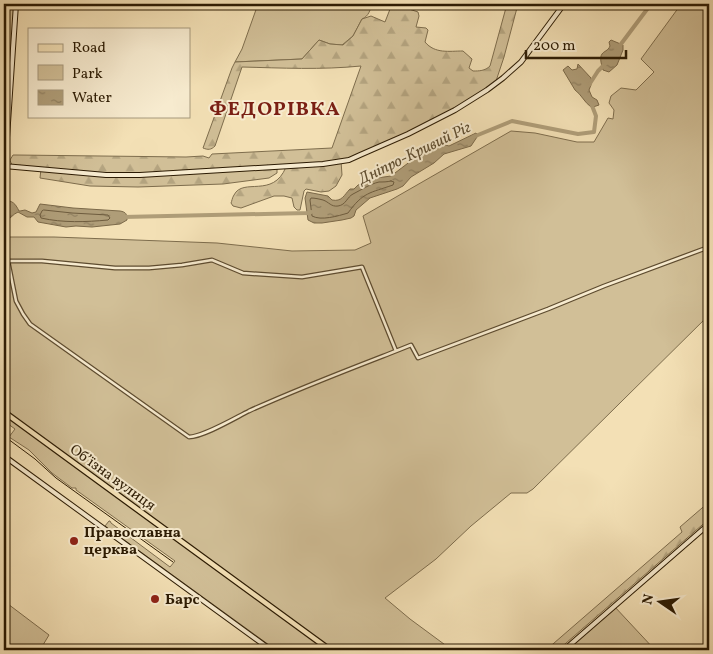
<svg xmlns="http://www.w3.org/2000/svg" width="713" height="654" viewBox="0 0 713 654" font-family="Vollkorn,serif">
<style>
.green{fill:#d1bf97;stroke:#7e6d4d}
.forest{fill:url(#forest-firs);stroke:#7e6d4d}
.water{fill:url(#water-ripples);stroke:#7b6949}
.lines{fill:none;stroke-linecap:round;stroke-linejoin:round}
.shore{stroke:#6e5c3e;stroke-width:1}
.canal{stroke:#af9d78;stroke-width:4}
.street-casing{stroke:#5e4c30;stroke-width:5}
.secondary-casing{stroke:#2c1b03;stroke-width:6}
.primary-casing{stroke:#2c1b03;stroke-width:7}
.street{stroke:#f7ebcf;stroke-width:2.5}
.secondary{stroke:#f7ebcf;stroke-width:4}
.primary{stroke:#f3e0b5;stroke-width:4.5}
.tram{stroke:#2c1b03;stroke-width:1}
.poi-dot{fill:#8f2418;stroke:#f7ebcf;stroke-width:2}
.labels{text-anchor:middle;stroke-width:4;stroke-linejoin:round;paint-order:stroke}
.street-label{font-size:15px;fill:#2c1b03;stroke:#f7ebcf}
.poi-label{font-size:15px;font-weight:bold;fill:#2c1b03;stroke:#f7ebcf;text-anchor:start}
.water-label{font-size:16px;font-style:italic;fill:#604f32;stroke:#f7ebcf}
.district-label{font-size:20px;font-weight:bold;letter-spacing:1px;fill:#7a1f14;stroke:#f7ebcf}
</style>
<defs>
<pattern id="forest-firs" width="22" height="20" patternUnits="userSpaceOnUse" patternTransform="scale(1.25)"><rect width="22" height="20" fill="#d1bf97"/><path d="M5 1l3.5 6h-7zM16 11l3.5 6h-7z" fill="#b4a480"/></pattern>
<pattern id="water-ripples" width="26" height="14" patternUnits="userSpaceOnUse" patternTransform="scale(1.25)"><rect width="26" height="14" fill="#af9d78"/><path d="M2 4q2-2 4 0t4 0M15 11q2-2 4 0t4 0" fill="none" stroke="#8f7f60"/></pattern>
</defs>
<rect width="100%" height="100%" fill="#f3e0b5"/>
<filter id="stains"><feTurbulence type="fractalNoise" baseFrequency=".004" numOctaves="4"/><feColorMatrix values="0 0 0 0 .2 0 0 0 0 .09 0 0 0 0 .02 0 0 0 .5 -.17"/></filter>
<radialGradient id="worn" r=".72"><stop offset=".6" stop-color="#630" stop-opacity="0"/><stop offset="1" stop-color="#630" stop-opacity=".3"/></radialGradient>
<path class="green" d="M4 4H16L4 166Z
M258 4H372C370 10 369 16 362 19L353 36 342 45 330 44 319 40 302 59 235 62 242 49Z
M682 4C696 4 699 5 709 12V315L533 489 527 493H511L471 526 436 559 385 598 410 619 452 650H276L105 526 109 521H110L111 523 170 567 175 561 76 490V488H72L52 473 29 450 9 437 15 429 4 421V237H54L217 243 292 251 355 250 371 243 363 216 511 131 535 133 577 142H594L608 118 613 119 614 110 609 103 611 96 621 88 636 90 654 72 641 59 679 7Z
M4 601 49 635 40 650H4Z
M614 606 655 650H564Z"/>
<path class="forest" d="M392 4H405L406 8 418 12 419 16 416 27 426 28 428 30 425 42C435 54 449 51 463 51L472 59 469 68 473 71C479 71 485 71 490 66L507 4H518L504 57 495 84 455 110 408 134 341 161 342 175 336 186 329 191 321 192 306 189 304 191 300 210H297L294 207 292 198 284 196H274L241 208 233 206 231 203C232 201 232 198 234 195 243 177 273 199 286 167H277V173L269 178 223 184 138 187 90 186 40 178 41 169 15 167 11 163 10 160 13 155H16L186 157 203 156 209 158 212 154 332 148 361 66C321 70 282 68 242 67L215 146C211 150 208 150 203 148L232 68 235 62 302 59 319 40 330 44 343 45 353 36 362 19 371 16 385 22Z
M709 502V519L558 650H546L682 532 680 527Z"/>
<path class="water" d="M611 40 623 45V50L617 65 609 72 603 70C602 66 599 58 602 54 604 51 608 51 610 46L609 42Z
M578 64 591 78V85L589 90 592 97 597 100 599 105 593 107H591C584 102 581 94 575 90L563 70 568 66 572 70 577 69Z
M476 133 477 134V137L471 146 444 154 434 163 411 177 403 186 397 189 370 198 356 210 354 216 351 218 342 220 322 223H314L308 220 305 198 307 192 328 196 332 200C342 202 344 195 350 189H354L358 185 377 178 391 176 424 151 442 144 449 146Z
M4 200C13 201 15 203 19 211H20L25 210 32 213 36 212 40 204 73 208 120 211C126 212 127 214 127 220L120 224 92 227 76 226 66 227 38 222 34 217H27L18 212C13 214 9 220 4 223Z"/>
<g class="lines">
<path class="shore" d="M391 181 394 182 393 185C370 193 363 192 348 213 338 216 321 221 312 216L310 200 311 198C315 198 319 199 323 200 329 202 331 207 338 206 346 205 347 197 353 194 361 190 370 184 379 182 383 182 387 182 391 181Z
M44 210 72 213 108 215 110 218 108 220C86 222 63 223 41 218L40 215 42 211Z"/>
<path class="canal" d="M618 48 651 4
M589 85 598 71 606 63
M473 137 512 121 578 134 594 132 596 116 591 103
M123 217 308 213 311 212"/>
<g class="street-casing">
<path id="street" d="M4 261H42L115 268H149L182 265 212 260 243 273 302 277 362 267 396 351C347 370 297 389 249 411 235 418 203 437 189 437L30 324 23 314 16 301 8 261
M396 351 411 345 418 358 548 309 604 286 709 247"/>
</g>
<g class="secondary-casing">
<path id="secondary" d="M4 166 106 175H140L323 164 349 160 360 155 408 134 455 110 487 90 503 78 521 62 564 4
M5 167 16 4
M4 456 271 650
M564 650 709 524"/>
</g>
<g class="primary-casing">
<path id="primary" d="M4 412 330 650"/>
</g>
<use href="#street" class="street"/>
<use href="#secondary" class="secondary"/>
<use href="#primary" class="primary"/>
<path class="tram" d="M4 436 35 459 56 478 173 562"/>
</g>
<g class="poi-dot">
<circle cx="74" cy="541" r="5"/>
<circle cx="155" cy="599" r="5"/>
</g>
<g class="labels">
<g class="street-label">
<text transform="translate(113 477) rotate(36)" y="5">Обʼїзна вулиця</text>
</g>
<g class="poi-label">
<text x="84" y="537">Православна<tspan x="84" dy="17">церква</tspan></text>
<text x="165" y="604">Барс</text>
</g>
<g class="water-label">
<text transform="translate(414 152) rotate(-26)" y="6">Дніпро-Кривий Ріг</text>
</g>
<g class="district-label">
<text x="275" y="115">ФЕДОРІВКА</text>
</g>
</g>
<rect width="713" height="654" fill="none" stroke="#f3e0b5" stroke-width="20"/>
<rect x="5" y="5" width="703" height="644" fill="none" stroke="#2c1b03" stroke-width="2.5"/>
<rect x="10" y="10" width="693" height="634" fill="none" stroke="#2c1b03"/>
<rect x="28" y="28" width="162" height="90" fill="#f7ebcf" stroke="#a6987d"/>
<rect x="38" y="44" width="25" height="8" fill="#f3e0b5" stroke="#a6987d"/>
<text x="72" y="52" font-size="15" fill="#2c1b03">Road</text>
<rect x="38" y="65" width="25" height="15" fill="#d1bf97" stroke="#a6987d"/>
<text x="72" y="78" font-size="15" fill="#2c1b03">Park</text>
<rect x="38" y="90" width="25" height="15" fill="url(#water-ripples)" stroke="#a6987d"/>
<text x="72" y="102" font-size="15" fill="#2c1b03">Water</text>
<g transform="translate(660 602) rotate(283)" stroke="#f7ebcf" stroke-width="4" paint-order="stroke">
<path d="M0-4L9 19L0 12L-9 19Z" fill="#2c1b03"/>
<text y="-8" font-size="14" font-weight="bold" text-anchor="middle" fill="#2c1b03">N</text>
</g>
<path d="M526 50v8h100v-8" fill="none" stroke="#2c1b03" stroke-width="2.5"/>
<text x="533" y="50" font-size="15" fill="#2c1b03" stroke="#f7ebcf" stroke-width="4" paint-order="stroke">200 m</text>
<rect width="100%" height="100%" filter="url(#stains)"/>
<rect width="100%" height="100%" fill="url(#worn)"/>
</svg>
